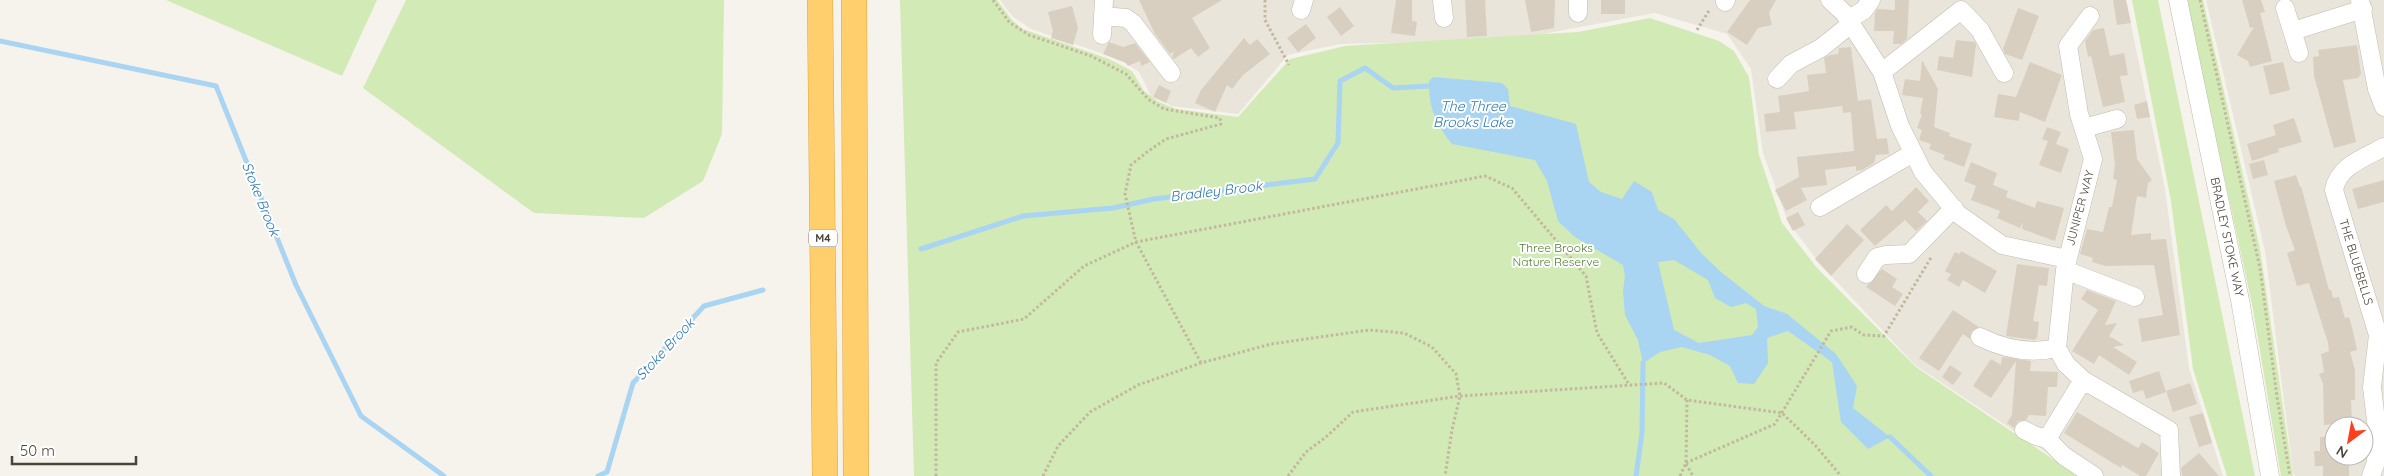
<svg xmlns="http://www.w3.org/2000/svg" width="2384" height="476" viewBox="0 0 2384 476" font-family="Quicksand,sans-serif">
<style>
.residential{fill:#eae5da;fill-rule:evenodd}
.green{fill:#d2eab5}
.water{fill:#a9d4f2;fill-rule:evenodd}
.lines{fill:none;stroke-linecap:round;stroke-linejoin:round}
.stream{stroke:#a9d4f2;stroke-width:5}
.building{fill:#d8cfc1}
.minor-casing{stroke:#c2bbae;stroke-width:19}
.highway-casing{stroke:#e0a43c;stroke-width:26}
.path{stroke:#c4b79f;stroke-width:3;stroke-dasharray:2.5 2.5;stroke-linecap:butt}
.minor{stroke:#fff;stroke-width:18}
.highway{stroke:#ffcf6e;stroke-width:25}
.labels{text-anchor:middle;stroke-width:4;stroke-linejoin:round;paint-order:stroke}
.shield{fill:#fff;stroke:#817c74;stroke-width:1}
.shield-label{font-size:11px;font-weight:bold;fill:#4b4439}
.street-label{font-size:12px;fill:#4b4439;stroke:#fff}
.park-label{font-size:12px;fill:#4a7f2a;stroke:#fff}
.water-label{font-size:14px;font-style:italic;fill:#2e7ab2;stroke:#fff}
</style>
<rect width="100%" height="100%" fill="#f6f3ec"/>
<path class="residential" d="M1000 0H2126L2165 189 2189 368 2223 476H2082L1915 365 1821 265 1788 222 1763 153 1751 69 1727 34 1655 13 1511 40 1340 44 1288 55 1238 114 1172 106 1151 96 1139 72 1121 60 1031 29 1012 16Z
M2206 0H2384V476H2295L2293 472 2265 251ZM2334 426H2364V456H2334Z"/>
<path class="green" d="M166 0H377L342 76Z
M406 0H724L722 134 703 181 644 218 534 213 363 88Z
M900 0H997L1012 20 1023 29 1109 59 1132 71 1144 91 1159 102 1176 109 1238 117 1290 59 1345 46 1578 32 1650 18 1719 41 1734 51 1749 77 1759 155 1782 223 1817 268 1916 367 2078 476H914Z
M2132 0H2158L2255 476H2227L2193 369 2171 201Z
M2186 0H2203L2260 249 2293 476H2281L2253 309Z"/>
<path class="water" d="M1433 77 1502 83 1508 89 1510 106 1576 124 1589 182 1601 192 1622 199 1634 181 1652 192 1658 210 1674 219 1702 254 1721 272 1764 306 1787 314 1836 354 1857 386 1853 408 1890 437 1868 449 1841 422 1832 362 1788 331 1767 338 1768 363 1754 384 1738 383 1730 366 1710 355 1682 347 1660 352 1643 363 1638 340 1625 315 1623 291 1625 276 1623 265 1575 237 1558 221 1547 181 1535 160 1452 144C1436 124 1428 107 1429 81ZM1674 260 1708 280 1715 298 1731 307 1746 303 1756 309 1758 327 1752 335 1699 343 1674 330 1658 262Z"/>
<g class="lines">
<path class="stream" d="M0 41 216 86 296 285 361 416 444 476
M921 249 1023 216 1113 208 1154 199 1315 179 1338 143 1340 81 1365 68 1393 88 1429 86
M1890 437 1931 476
M598 476 607 472 633 383 704 306 763 290
M1636 476 1642 433 1643 363"/>
</g>
<path class="building" d="M1139 0H1222L1192 18 1210 48 1198 57 1191 48 1174 59 1172 57 1174 52 1170 54 1155 34Z
M1396 0H1412V21L1417 22 1415 36 1391 33Z
M1465 0H1485L1487 36 1467 37Z
M1525 0H1555L1554 28 1531 32Z
M1601 0H1625V14H1601Z
M1750 0H1776L1769 13 1772 25 1758 28 1747 45 1727 32Z
M1895 0H1909L1907 39 1901 44H1893L1894 31H1874L1875 13 1877 9 1895 10Z
M2113 0H2126L2131 23 2117 25Z
M2242 0H2261L2265 12 2260 13 2272 61 2250 67 2248 61 2237 55 2254 27 2250 28Z
M1072 6 1078 28 1073 45 1051 38 1053 31 1048 12Z
M1340 7 1354 26 1341 36 1327 17Z
M2018 8 2039 16 2022 60 2005 54 2003 49Z
M1306 24 1316 38 1298 52 1287 38Z
M2104 28 2110 56 2124 53 2128 75 2120 76 2125 102 2103 107 2091 56 2088 57 2085 41 2093 30Z
M1244 38 1250 45 1257 39 1270 54 1243 75 1232 89 1227 85 1215 112 1195 103 1201 90Z
M1956 40 1975 42 1976 45 1972 77 1937 70 1939 56 1953 58Z
M1109 42 1123 47 1135 43 1150 62 1141 66 1140 61 1128 66 1126 63 1103 54Z
M2357 45 2361 74 2358 78 2343 80 2356 142 2334 148 2314 76 2313 57 2319 56 2318 50Z
M1851 47 1858 101 1871 99 1877 139 1887 138 1889 154 1876 155 1874 163 1862 170 1856 171V166L1825 170 1827 185 1801 188 1807 200 1786 211 1775 190 1799 177 1797 157 1854 151 1851 112 1843 113 1842 106 1794 112 1796 129 1766 132 1764 114 1780 112 1778 96 1809 91 1807 75 1826 73 1824 58 1830 55 1838 54 1839 48Z
M1922 60 1938 89 1934 127 1950 133 1949 136 1972 144 1964 167 1943 159 1945 155 1929 149 1931 144 1919 140 1922 130 1917 128 1922 114H1920L1923 98 1902 95 1905 79 1920 81Z
M2030 62 2062 75 2045 122 2020 112 2019 121 1994 117 1998 94 2016 97Z
M2283 62 2290 90 2270 95 2263 66Z
M1159 85 1171 91 1166 103 1153 97Z
M2147 101 2150 117 2137 119 2134 105Z
M2294 118 2302 142 2278 149 2279 152 2252 161 2247 144 2276 135 2273 125Z
M2047 127 2061 132 2056 144 2069 149 2061 173 2039 165 2048 141 2053 143 2042 139Z
M2134 130 2137 159 2152 180 2148 183 2146 198 2137 196 2131 235 2151 233V240L2166 239 2180 335 2142 342 2138 319 2163 315 2154 265 2106 266 2092 262 2093 258 2080 254 2087 229 2103 232 2109 207H2112L2117 180 2113 179 2115 165 2111 132Z
M2264 160 2268 175 2253 179 2249 164Z
M1971 162 1997 173 1993 185 2008 191 2006 197 2035 208 2037 201 2064 208 2055 241 2022 229 2023 222 2020 228 1997 218 2000 211 1971 200 1976 186 1964 181Z
M2296 175 2300 187 2301 186 2329 290H2331L2333 298 2339 297 2345 318 2349 317 2353 331 2357 350 2350 352 2355 370V400H2351L2352 423 2324 425 2323 384 2319 374 2324 372 2321 354 2329 351 2328 343 2309 283 2297 286 2287 253 2295 250 2286 226 2274 181Z
M2384 180V202L2358 209 2352 189Z
M1916 187 1929 201 1918 212 1927 221 1916 231 1905 220 1875 246 1860 230 1886 205 1892 211Z
M1798 212 1805 225 1793 231 1786 218Z
M1847 224 1864 240 1831 276 1815 259Z
M1961 251 1997 271 1985 293 1963 280 1959 287 1947 280 1951 274 1945 271 1955 252 1960 254Z
M2017 264 2049 268 2047 286 2039 285 2033 321 2039 322 2037 338 2034 340 2006 336Z
M1882 269 1897 279 1892 287 1903 294 1895 306 1866 287Z
M2087 290 2116 301 2105 325 2117 323 2109 336 2124 345 2113 347 2137 362 2129 375 2099 355 2094 364 2072 351 2098 310 2081 299Z
M1953 310 1979 327 1971 332 1970 339 1963 334 1939 371 1919 358Z
M2002 357 2031 361 2030 371 2058 372 2057 387H2048L2046 416 2029 415 2026 420 2018 421 2014 428 2007 423 2012 415 2016 361 1991 398 1973 386 1991 359 2001 365Z
M1950 365 1962 373 1953 385 1942 377Z
M2159 371 2166 392 2146 399 2143 390 2133 393 2129 381Z
M2190 383 2197 404 2173 412 2166 391Z
M2077 412 2138 448 2142 442 2159 453 2146 476H2140L2122 465 2121 468 2064 433Z
M2203 413 2212 443 2199 447 2189 417Z
M2320 437H2334V456H2349V476H2323V466H2315L2314 451H2320Z
M2199 453 2219 476H2182L2181 468Z"/>
<g class="lines">
<g class="minor-casing">
<path id="minor" d="M1442 0 1444 18
M1578 0V13
M1830 0 1844 13 1882 72 1900 126 1923 172 1958 214 2002 245 2067 259
M2178 0 2240 300 2270 476
M2360 0 2377 89 2384 107
M1725 2 1726 0
M2285 8 2299 53
M1301 10 1304 0
M1103 16 1126 18 1133 23 1171 73
M2090 16 2068 46 2079 114 2093 159 2065 270 2057 348 2066 364 2083 380 2169 430 2171 476
M1848 20 1864 10 1871 0
M2293 31 2363 9
M1102 35 1104 0
M1882 72 1961 10 1980 30 2004 73
M1777 79 1791 64 1821 48 1851 24
M2084 128 2117 119
M1820 207 1913 153
M2065 270 2135 297
M1866 274 1877 257 1886 255 1909 254 1954 208
M1980 337C2004 349 2031 354 2057 348
M2024 430 2036 436 2047 439 2064 456 2094 476
M2047 439 2083 380
M2371 476 2376 462 2377 429 2372 387 2378 335 2334 190C2338 166 2364 158 2384 147"/>
</g>
<g class="highway-casing">
<path id="highway" d="M820 0 825 476
M854 0 856 476"/>
</g>
<path class="path" d="M993 0 1010 23 1029 35 1091 56 1126 74 1148 99 1164 109 1220 118 1221 124 1166 139 1147 152 1131 165 1125 194 1136 242 1201 363
M1265 0V20L1289 65
M2200 0 2260 268 2277 397 2290 476
M1697 30 1710 9
M1686 463 1775 424 1831 331 1851 327 1864 335 1884 336 1932 256
M1686 464 1693 476
M936 476V363L958 332 1024 319 1084 266 1136 242 1485 176 1512 188 1586 276 1597 333 1628 383
M1043 476 1058 446 1090 412 1138 385 1201 363 1271 344 1369 330 1404 333 1432 347 1456 374 1460 396 1452 430 1445 476
M1288 476 1306 452 1326 437 1353 412 1460 396 1664 383 1687 400 1782 413 1815 445 1841 476
M1680 476 1686 463 1687 400"/>
<use href="#minor" class="minor"/>
<use href="#highway" class="highway"/>
</g>
<g class="labels">
<rect class="shield" x="809" y="229.5" width="28" height="17" rx="4"/>
<g class="shield-label">
<text x="823" y="242">M4</text>
</g>
<g class="street-label">
<text transform="translate(2080 208) rotate(-75)" y="4">JUNIPER WAY</text>
<text transform="translate(2227 237) rotate(78)" y="4">BRADLEY STOKE WAY</text>
<text transform="translate(2356 262) rotate(73)" y="4">THE BLUEBELLS</text>
</g>
<g class="park-label">
<text x="1556" y="252">Three Brooks<tspan x="1556" dy="14">Nature Reserve</tspan></text>
</g>
<g class="water-label">
<text x="1473" y="111">The Three<tspan x="1473" dy="16">Brooks Lake</tspan></text>
<text transform="translate(1216 191) rotate(-7)" y="5">Bradley Brook</text>
<text transform="translate(261 199) rotate(68)" y="5">Stoke Brook</text>
<text transform="translate(665 349) rotate(-47)" y="5">Stoke Brook</text>
</g>
</g>
<g transform="translate(2349 441) rotate(212)"><circle r="24" fill="#ffffff" stroke="#b7b4b0"/>
<path d="M0-4L9 19L0 12L-9 19Z" fill="#fc3f1d"/>
<text y="-8" font-size="14" font-weight="bold" text-anchor="middle" fill="#4b4439">N</text>
</g>
<path d="M12 456v8h124v-8" fill="none" stroke="#4b4439" stroke-width="2.5"/>
<text x="20" y="456" font-size="15" fill="#4b4439" stroke="#ffffff" stroke-width="4" paint-order="stroke">50 m</text>
</svg>
